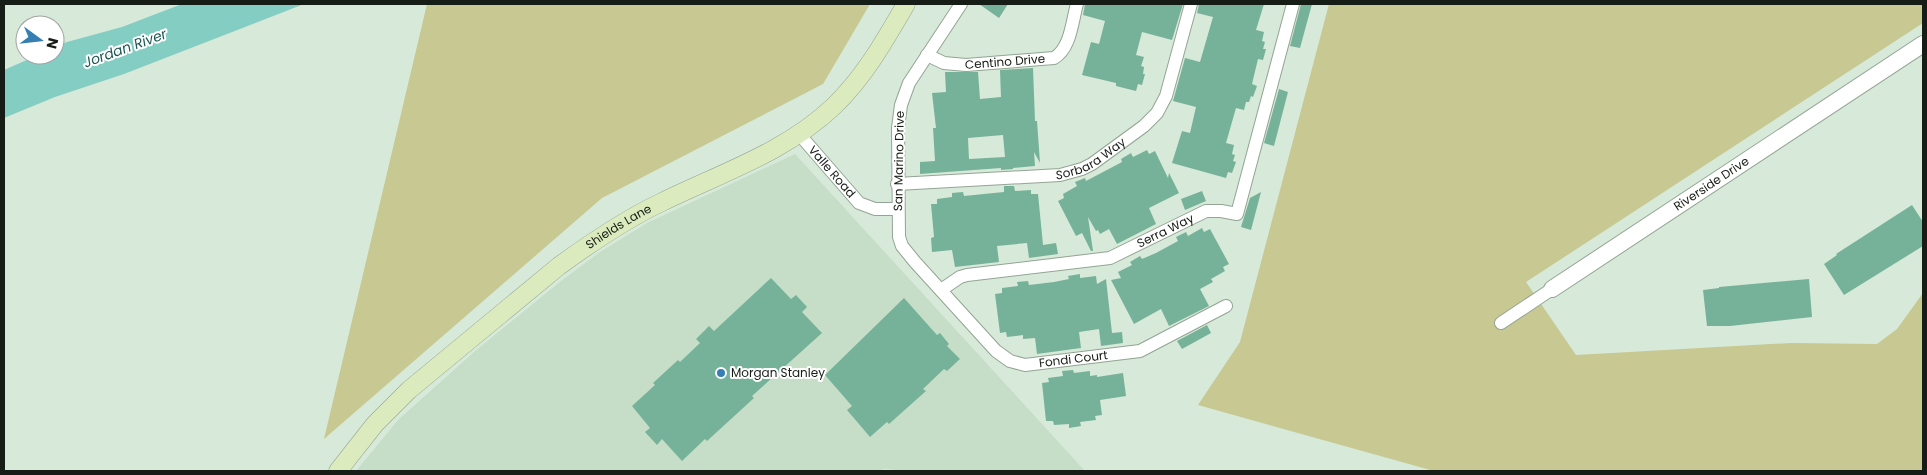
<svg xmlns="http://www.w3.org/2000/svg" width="1927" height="475" viewBox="0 0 1927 475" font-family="Poppins,sans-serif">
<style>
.built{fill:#c6dec7}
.green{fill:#c7c892}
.water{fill:#84cdc3}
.building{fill:#76b299;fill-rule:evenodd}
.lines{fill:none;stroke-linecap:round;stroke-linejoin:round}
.minor-casing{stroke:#93a494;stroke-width:14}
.tertiary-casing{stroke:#93a494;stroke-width:18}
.secondary-casing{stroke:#93a494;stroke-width:19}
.minor{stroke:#fff;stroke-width:12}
.tertiary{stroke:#fff;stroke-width:16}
.secondary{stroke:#dbebbe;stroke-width:18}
.poi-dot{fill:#357fb3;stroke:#fff;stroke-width:2}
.labels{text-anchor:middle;stroke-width:4;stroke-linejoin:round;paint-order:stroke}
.street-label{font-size:12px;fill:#161c16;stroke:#fff}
.poi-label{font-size:12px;fill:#161c16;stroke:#fff;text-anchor:start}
.water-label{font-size:14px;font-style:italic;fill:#1d5953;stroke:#fff}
</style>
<rect width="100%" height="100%" fill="#d7e9d8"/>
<path class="built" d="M795 154 1085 471H906L884 469 878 471H356L398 420 474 352 561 281 600 252 647 223Z"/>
<path class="green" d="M427 4H870L823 84 602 198 324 439Z
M1329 4H1923V23L1526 282 1576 355 1791 343 1877 344 1897 329 1923 293V471H1434L1198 405 1240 342Z"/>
<path class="water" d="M182 4H304L124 74 55 97 4 118V70L38 55H55V47L67 42 122 27Z"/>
<path class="building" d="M979 4H1008L999 18Z
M1085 4H1183L1172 40 1142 32 1136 55 1144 57 1141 66 1144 67 1143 74H1145L1142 85 1138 84 1136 91 1116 86V83L1082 75 1091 42 1099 44 1105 21 1083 15Z
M1199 4H1264L1256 30 1264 32 1262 41 1265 42 1263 49H1266L1263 60 1258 59 1252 84 1257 86 1253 97 1251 96 1249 102H1246L1244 110 1236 108 1226 143 1234 145 1232 154 1235 155 1233 161 1236 162 1232 173 1228 172 1226 178 1172 163 1182 131 1190 133 1196 107 1173 101 1185 58 1200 62 1213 17 1197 13Z
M1301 4H1312L1300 48 1290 46Z
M1033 68 1035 121H1037L1040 163 1034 152 1035 166 1013 168V169L1001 170V168L920 174V162L935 161 933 128H936L932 93 946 92 945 72H978L980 99 1001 97 1000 70ZM1003 135 1005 157 969 159 968 138Z
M1279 89 1288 92 1274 146 1264 143Z
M1147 150 1149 154 1155 151 1168 178 1169 173 1179 193 1149 208 1156 224 1117 244 1109 229 1100 234 1098 230 1096 231 1088 217 1093 251H1091L1082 233 1076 236 1058 201 1064 198 1063 194 1077 186 1075 182 1085 178 1086 181 1122 162 1121 159 1131 153 1133 157Z
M1004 186H1014L1015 191 1031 190V194H1038L1043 245 1056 243 1058 254 1029 258 1027 243 997 246 999 262 955 267 952 250 932 252 931 238 934 237 931 204H937V199L952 197V193L963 192 964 196 1004 192Z
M1202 191 1206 201 1185 210 1181 199Z
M1261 192 1251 230 1241 227 1250 198Z
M1912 205 1923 222V246L1844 295 1824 264 1837 255 1836 254Z
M1202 228 1204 232 1210 229 1229 264 1223 267 1225 271 1211 279 1213 282 1200 289 1209 306 1169 326 1161 309 1134 324 1111 280 1121 278 1118 272 1132 265 1130 262 1140 256 1142 259 1156 253 1178 241 1176 237 1186 232 1188 236Z
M1080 274V278L1096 276 1097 284 1106 279 1112 333 1122 332 1123 343 1101 346 1099 329 1079 332 1081 348 1037 354 1035 338 1023 339V335L1007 337 1006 332 1000 333 995 294 1002 293V288L1018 286 1017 282 1028 281 1029 285 1054 282 1069 279 1068 276Z
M771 278 791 299 796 295 807 307 802 312 822 333 752 396 754 398 707 441 705 439 682 461 662 439 657 445 645 432 650 428 632 406 655 385 653 383 678 360 680 362 700 343 696 339 709 326 714 331Z
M1809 279 1812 317 1730 326H1707L1703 290 1719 288V287Z
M904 298 937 335 940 333 949 344 947 346 960 359 947 371 944 369 923 389 926 391 889 424 887 422 870 437 847 410 852 406 825 375Z
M1207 325 1211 333 1182 349 1177 341Z
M1073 370 1074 373 1090 371V376L1097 375V377L1123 373 1126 396 1100 400 1102 415 1095 416 1096 420 1080 422 1081 426 1069 428V424L1054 425 1053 421H1046L1042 383 1049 382 1048 378 1063 376 1062 371Z"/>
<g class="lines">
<g class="minor-casing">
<g id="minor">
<path id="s1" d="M961 4 909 83 901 105 898 128 899 237 902 246 915 262 996 351 1010 361 1025 365 1140 351 1226 306"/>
<path id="s2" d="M927 55 944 63 966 65 1054 58C1071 48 1072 21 1077 4"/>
<path id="s3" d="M799 134 859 203 875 209H898"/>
<path id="s4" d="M897 184 1060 175 1082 169 1092 164 1144 126 1157 113 1166 96 1191 4"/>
<path id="s5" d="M941 290 960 277 967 275 1110 258 1206 211H1221L1237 214 1293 4"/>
<path d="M1501 323 1552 289"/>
</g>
</g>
<g class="tertiary-casing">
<g id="tertiary">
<path id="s6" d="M1552 289 1923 44"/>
</g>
</g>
<g class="secondary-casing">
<g id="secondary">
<path id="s7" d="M338 471 375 424 409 390 559 266C592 242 626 219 662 202 721 173 786 152 834 106 865 76 885 40 906 4"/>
</g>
</g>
<use href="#minor" class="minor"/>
<use href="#tertiary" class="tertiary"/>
<use href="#secondary" class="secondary"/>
</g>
<circle class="poi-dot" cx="721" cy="373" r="5"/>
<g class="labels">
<g class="street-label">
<text dy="4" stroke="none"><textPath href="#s2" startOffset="80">Centino Drive</textPath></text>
<text dy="4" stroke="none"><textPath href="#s4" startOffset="198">Sorbara Way</textPath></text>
<text transform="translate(899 161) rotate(-89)" y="4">San Marino Drive</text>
<text dy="4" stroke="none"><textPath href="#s3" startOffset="50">Valle Road</textPath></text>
<text dy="4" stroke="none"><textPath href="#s6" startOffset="191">Riverside Drive</textPath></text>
<text dy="4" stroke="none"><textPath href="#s7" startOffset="374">Shields Lane</textPath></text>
<text dy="4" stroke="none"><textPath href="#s5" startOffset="236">Serra Way</textPath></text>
<text dy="4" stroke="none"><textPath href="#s1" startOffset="482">Fondi Court</textPath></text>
</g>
<g class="poi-label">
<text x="731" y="377">Morgan Stanley</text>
</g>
<g class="water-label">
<text transform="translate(125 48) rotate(-20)" y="5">Jordan River</text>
</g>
</g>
<rect width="1927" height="475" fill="none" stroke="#161c16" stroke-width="10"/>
<g transform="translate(40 40) rotate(105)"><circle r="24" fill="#ffffff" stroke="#a2a4a2"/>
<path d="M0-4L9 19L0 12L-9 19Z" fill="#357fb3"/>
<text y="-8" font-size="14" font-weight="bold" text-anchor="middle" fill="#161c16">N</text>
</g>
</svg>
